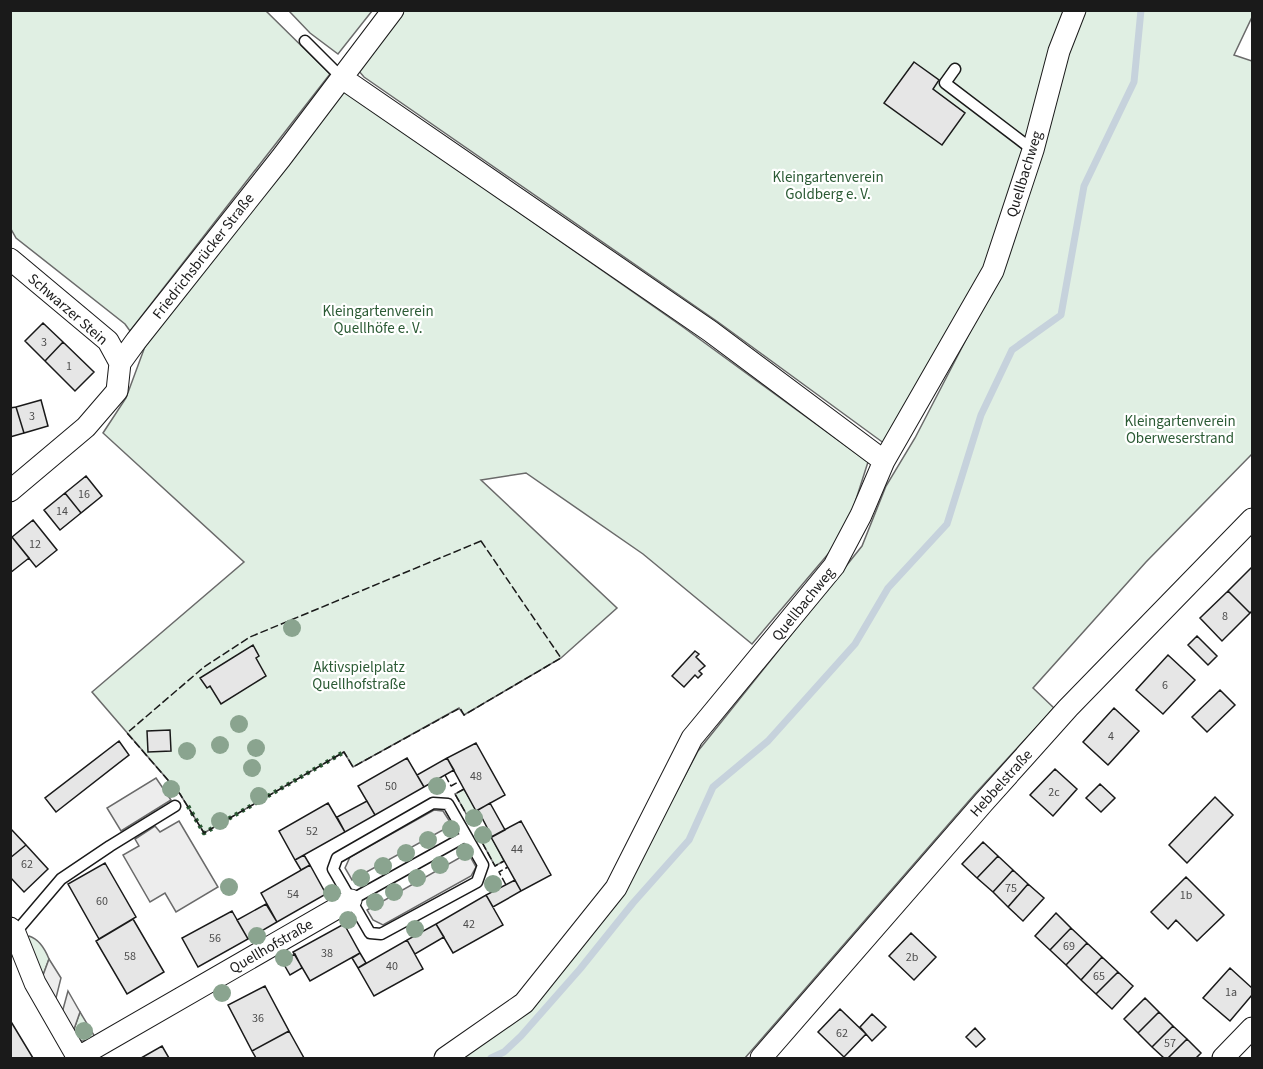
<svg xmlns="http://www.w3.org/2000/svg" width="1263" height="1069" viewBox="0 0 1263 1069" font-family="'Source Sans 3',sans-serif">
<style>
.green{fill:#e0efe3;stroke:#6a6a6a;stroke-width:1.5}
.parking{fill:#ededed;stroke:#6a6a6a;stroke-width:1.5}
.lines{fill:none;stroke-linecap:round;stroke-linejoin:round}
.stream{stroke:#c6d2dc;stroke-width:7}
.building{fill:#e6e6e6;stroke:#1a1a1a;stroke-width:1.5}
.service-casing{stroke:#1a1a1a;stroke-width:13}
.minor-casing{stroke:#1a1a1a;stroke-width:23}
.service{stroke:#fff;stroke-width:10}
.minor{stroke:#fff;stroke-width:21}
.hedge{stroke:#2b5a34;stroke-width:4.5;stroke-dasharray:3 4.5;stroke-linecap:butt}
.fence{stroke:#1a1a1a;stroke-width:1.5;stroke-dasharray:8 3;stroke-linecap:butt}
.tree{fill:#8aa48f}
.labels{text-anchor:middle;stroke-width:4.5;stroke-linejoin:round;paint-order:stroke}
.number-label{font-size:12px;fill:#4d4d4d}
.street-label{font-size:15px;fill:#1a1a1a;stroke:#fff}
.park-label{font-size:15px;fill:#2b5a34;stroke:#fff}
</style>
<rect width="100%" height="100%" fill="#fff"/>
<path class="green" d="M11 10 266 11 330 74 130 331 125 324 16 238 11 229Z
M289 11H372L338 54 310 33Z
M403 11H1070L986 266 885 444 718 322 364 77 358 70Z
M1083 11H1252V17L1234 55 1252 61V454L1146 562 1033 688 1054 708 974 795 745 1058H457L630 879 698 751 862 546 886 486 915 438 1000 274 1068 50Z
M343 89 683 327 868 462 852 512 834 547 752 644 643 554 526 473 481 480 617 608 561 658 464 715 459 708 353 767 344 752 204 833 180 794 92 692 244 562 103 433 126 398 147 341Z
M464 789 482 819 472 824 455 794Z
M487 828 504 861 495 866 477 833Z
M29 936C39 939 45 949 49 959L42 978 27 938Z
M80 1012 95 1037C84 1043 79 1043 73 1032Z"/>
<path class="parking" d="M156 778 171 800 121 831 107 808Z
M434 810 443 811 452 825 352 880 345 868 350 857Z
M179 821 218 887 176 912 165 893 150 902 123 855 139 846 135 839 155 826 160 832Z
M468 853 476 867 471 876 383 925 373 920 367 910Z
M49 959 61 978 55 1002 42 978Z
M68 991 80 1012 73 1032 62 1013Z"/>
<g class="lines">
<path class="stream" d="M491 1058 504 1052 521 1036 580 969 633 903 689 840 713 787 768 741 855 644 888 588 947 524 981 415 1012 350 1061 315 1084 186 1134 82 1141 10"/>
</g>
<path class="building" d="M914 62 939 80 933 89 965 113 942 145 884 103Z
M43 323 63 342 45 361 25 341Z
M63 342 94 372 75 391 45 361Z
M41 400 48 426 24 433 16 407Z
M16 407 24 433 10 437V408Z
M86 476 102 496 81 513 65 493Z
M65 493 81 513 60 530 44 510Z
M33 520 57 550 36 567 12 537Z
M12 537 29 558 10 573V538Z
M1252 567V611L1250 613 1228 591Z
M1228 591 1250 613 1222 641 1200 618Z
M1197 636 1217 656 1208 665 1188 645Z
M253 645 259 656 256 658 266 676 221 704 210 686 207 688 200 678Z
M695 651 699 654 696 657 705 666 699 671 702 674 698 678 695 675 684 687 672 676Z
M1168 655 1195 680 1163 714 1136 690Z
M1220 690 1235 705 1207 732 1192 717Z
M1114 708 1139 731 1108 765 1083 742Z
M170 730 171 751 148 752 147 731Z
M119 741 129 755 56 812 45 798Z
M476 743 505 795 476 811 447 758Z
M407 758 424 787 375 815 358 786Z
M447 758 454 770 424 787 417 775Z
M1055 769 1077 789 1053 816 1030 795Z
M1100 784 1115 798 1101 812 1086 798Z
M1215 797 1233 815 1187 863 1169 845Z
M367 801 375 815 345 832 337 817Z
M328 803 345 832 295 860 279 831Z
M490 803 505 830 492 837 478 810Z
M521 821 551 875 521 891 491 837Z
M10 828 26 845 10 858Z
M983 842 998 856 977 878 962 864Z
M26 845 48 869 24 892 10 877V858Z
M304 855 310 865 301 870 295 860Z
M998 856 1013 870 993 892 977 878Z
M105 863 136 917 99 939 68 884Z
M310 865 326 894 277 922 261 893Z
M1013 870 1028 884 1008 907 993 892Z
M1186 877 1224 915 1197 941 1176 920 1168 929 1151 912Z
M515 880 521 891 493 907 486 895Z
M1028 884 1044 898 1023 921 1008 907Z
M486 895 503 925 453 953 436 924Z
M266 904 277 922 248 939 237 920Z
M232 911 248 939 198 967 182 938Z
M1056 913 1071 928 1050 950 1035 936Z
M133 919 164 972 127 994 96 941Z
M344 924 360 953 310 981 293 952Z
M436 924 444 937 415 954 407 940Z
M1071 928 1087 943 1066 965 1050 950Z
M911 933 936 957 914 980 889 956Z
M407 940 423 969 374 996 358 968Z
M1087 943 1102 957 1081 980 1066 965Z
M360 953 366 963 358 968 352 958Z
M295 954 302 968 290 975 282 961Z
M1102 957 1118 972 1096 994 1081 980Z
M1230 968 1252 988V995L1230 1021 1203 998Z
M1118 972 1133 986 1112 1009 1096 994Z
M265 986 289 1031 252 1051 228 1005Z
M1145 998 1159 1012 1138 1033 1124 1019Z
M840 1009 866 1034 844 1057 818 1032Z
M1159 1012 1173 1026 1152 1047 1138 1033Z
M872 1014 886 1027 872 1041 860 1027Z
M10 1020 33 1058H10Z
M1173 1026 1187 1039 1168 1058H1164L1152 1047Z
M975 1028 985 1039 976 1047 966 1037Z
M289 1031 304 1058H256L252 1051Z
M1187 1039 1201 1053 1196 1058H1168Z
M162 1046 169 1058H141Z"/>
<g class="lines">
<g class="service-casing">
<path id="service" d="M305 41 342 78
M955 69 945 83 1033 150
M433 803 448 804 483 865 477 882 381 934 370 933 333 869 337 858Z
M351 900 466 836
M15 933 61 879 110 846 175 806"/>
</g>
<g class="minor-casing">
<path id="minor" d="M342 78 710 331 884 461
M10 259 108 341 120 363
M10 491 86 427 117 391 120 363 136 341 281 158 393 10
M10 928 15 933 35 983 78 1058
M77 1058 351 900
M445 1058 524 1003 616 888 692 738 834 566 861 515 884 461 993 271 1033 150 1059 51 1075 10
M761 1058 983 803 1068 708 1252 519
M1223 1058 1252 1028"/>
</g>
<use href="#service" class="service"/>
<use href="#minor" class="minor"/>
<path class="hedge" d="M188 806 204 833 344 752"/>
<path class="fence" d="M481 541 561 658 464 715 460 708 353 767 344 752 204 833 180 794 127 733 204 667 250 637Z
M445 775 451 786 460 781
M464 789 455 794 472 824 482 819
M487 828 477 833 495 866 504 861
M506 885 499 872 508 867"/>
</g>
<g class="tree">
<circle cx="292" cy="628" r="9"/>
<circle cx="239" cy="724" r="9"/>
<circle cx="220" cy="745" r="9"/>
<circle cx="256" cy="748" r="9"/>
<circle cx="187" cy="751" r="9"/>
<circle cx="252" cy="768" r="9"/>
<circle cx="437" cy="786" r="9"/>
<circle cx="171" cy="789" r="9"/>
<circle cx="259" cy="796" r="9"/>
<circle cx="474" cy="818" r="9"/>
<circle cx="220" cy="821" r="9"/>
<circle cx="451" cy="829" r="9"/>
<circle cx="483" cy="835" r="9"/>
<circle cx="428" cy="840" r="9"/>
<circle cx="465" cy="852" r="9"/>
<circle cx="406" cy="853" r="9"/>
<circle cx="440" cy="865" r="9"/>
<circle cx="383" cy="866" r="9"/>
<circle cx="361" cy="878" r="9"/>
<circle cx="417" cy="878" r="9"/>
<circle cx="493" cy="884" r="9"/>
<circle cx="229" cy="887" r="9"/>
<circle cx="394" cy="892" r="9"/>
<circle cx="332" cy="893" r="9"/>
<circle cx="375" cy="902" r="9"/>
<circle cx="348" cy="920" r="9"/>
<circle cx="415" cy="929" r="9"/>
<circle cx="257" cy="936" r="9"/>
<circle cx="284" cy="958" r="9"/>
<circle cx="222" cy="993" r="9"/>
<circle cx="84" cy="1031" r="9"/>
</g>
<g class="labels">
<g class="number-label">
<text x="44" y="346">3</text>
<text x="69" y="370">1</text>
<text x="32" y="420">3</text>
<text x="84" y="498">16</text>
<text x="62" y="515">14</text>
<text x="35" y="548">12</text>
<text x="1225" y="620">8</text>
<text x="1165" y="689">6</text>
<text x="1111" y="740">4</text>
<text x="476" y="780">48</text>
<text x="391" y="790">50</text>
<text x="1054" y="796">2c</text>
<text x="312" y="835">52</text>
<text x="517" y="853">44</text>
<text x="27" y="868">62</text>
<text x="1011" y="892">75</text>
<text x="293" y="898">54</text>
<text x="1186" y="899">1b</text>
<text x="102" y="905">60</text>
<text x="469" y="928">42</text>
<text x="215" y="942">56</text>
<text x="1069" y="950">69</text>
<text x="327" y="957">38</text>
<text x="130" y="960">58</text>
<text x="912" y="961">2b</text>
<text x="392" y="970">40</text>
<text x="1099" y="980">65</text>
<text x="1231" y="996">1a</text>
<text x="258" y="1022">36</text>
<text x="842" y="1037">62</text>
<text x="1170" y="1047">57</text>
</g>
<g class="street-label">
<text transform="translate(1024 174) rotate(-73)" y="5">Quellbachweg</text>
<text transform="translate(203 256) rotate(-52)" y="5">Friedrichsbrücker Straße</text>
<text transform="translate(68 309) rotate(41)" y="5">Schwarzer Stein</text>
<text transform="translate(803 604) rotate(-51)" y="5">Quellbachweg</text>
<text transform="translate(1001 783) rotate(-48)" y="5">Hebbelstraße</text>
<text transform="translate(271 946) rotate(-30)" y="5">Quellhofstraße</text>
</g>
<g class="park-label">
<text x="828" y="182">Kleingartenverein<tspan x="828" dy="17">Goldberg e. V.</tspan></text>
<text x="378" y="316">Kleingartenverein<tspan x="378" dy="17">Quellhöfe e. V.</tspan></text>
<text x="1180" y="426">Kleingartenverein<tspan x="1180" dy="17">Oberweserstrand</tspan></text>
<text x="359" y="672">Aktivspielplatz<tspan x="359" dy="17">Quellhofstraße</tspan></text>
</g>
</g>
<rect width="1263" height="1069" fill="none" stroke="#1a1a1a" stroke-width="24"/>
</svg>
